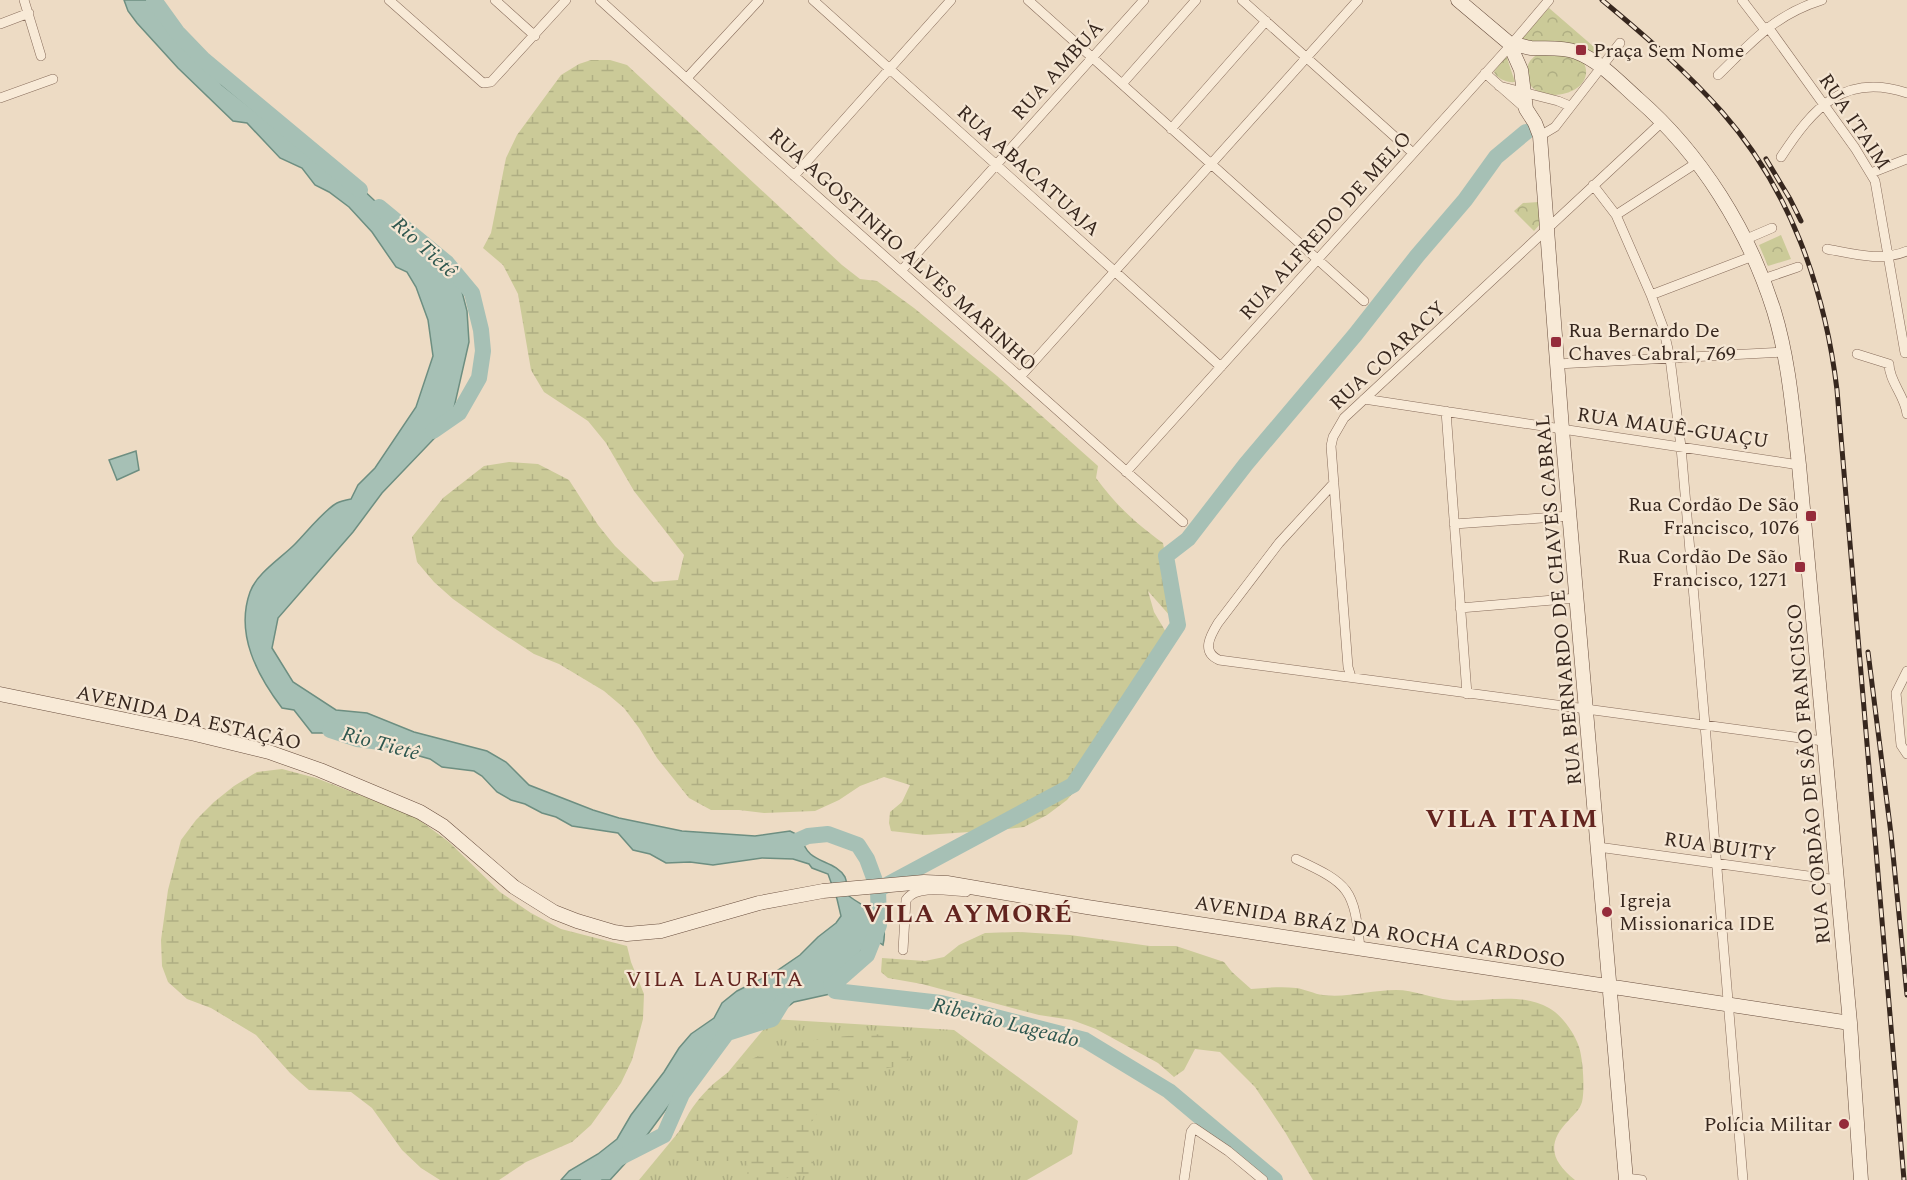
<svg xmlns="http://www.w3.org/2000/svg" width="1907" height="1180" viewBox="0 0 1907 1180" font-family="Spectral,serif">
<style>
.grass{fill:url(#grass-tufts)}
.forest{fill:url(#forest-crowns)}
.wetland{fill:url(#wetland-marsh)}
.water{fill:#a6c0b5;stroke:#6d8e81;stroke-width:1.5}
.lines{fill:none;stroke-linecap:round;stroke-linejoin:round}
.river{stroke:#a6c0b5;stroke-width:16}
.street-casing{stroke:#876c5b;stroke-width:10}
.secondary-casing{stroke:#694e3e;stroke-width:15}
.street{stroke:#f8ead7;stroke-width:9}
.secondary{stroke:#f8ead7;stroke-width:14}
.rail-casing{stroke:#37271e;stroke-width:5}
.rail{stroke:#f5e6d3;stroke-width:3;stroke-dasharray:9;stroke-linecap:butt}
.poi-dot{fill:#952c3b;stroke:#f5e6d3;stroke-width:2}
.labels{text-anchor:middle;stroke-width:4.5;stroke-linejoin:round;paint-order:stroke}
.poi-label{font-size:20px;fill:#37271e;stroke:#f5e6d3;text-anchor:start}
.street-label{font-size:20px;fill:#37271e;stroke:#f5e6d3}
.water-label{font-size:21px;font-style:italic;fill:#2e574f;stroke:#f5e6d3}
.quarter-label{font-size:22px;letter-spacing:1.5px;fill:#63241f;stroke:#f5e6d3}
.district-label{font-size:26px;font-weight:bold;letter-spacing:1.5px;fill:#63241f;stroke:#f5e6d3}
</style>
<defs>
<pattern id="grass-tufts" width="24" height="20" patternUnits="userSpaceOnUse" patternTransform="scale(1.5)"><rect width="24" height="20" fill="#cbca98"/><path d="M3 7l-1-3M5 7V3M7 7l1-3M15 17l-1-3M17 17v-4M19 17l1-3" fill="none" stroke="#afae83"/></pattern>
<pattern id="forest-crowns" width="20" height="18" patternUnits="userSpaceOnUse" patternTransform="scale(1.5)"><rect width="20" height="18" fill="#cbca98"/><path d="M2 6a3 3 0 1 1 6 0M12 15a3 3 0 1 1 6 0" fill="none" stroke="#afae83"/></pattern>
<pattern id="wetland-marsh" width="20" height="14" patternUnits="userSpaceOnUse" patternTransform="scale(1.5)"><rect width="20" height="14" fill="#cbca98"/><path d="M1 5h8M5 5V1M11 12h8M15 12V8" fill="none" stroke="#afae83"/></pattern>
</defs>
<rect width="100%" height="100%" fill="#eddbc4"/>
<path class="grass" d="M772 1019 954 1030 1078 1121 1072 1154 1027 1180H639Z"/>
<path class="forest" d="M1549 8 1601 53 1598 56 1525 41 1522 38Z
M1538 54 1572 56 1583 61C1599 90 1549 106 1531 86 1528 82 1528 77 1528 73 1526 63 1531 59 1538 54Z
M1506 55 1515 82C1508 83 1497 79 1494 72Z
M1539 202 1541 223 1534 231 1514 211 1523 203Z
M1781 235 1791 259 1768 266 1759 245Z"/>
<path class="wetland" d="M591 60H610L627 65 842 265 860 279 877 281 914 308 997 376 1098 466 1096 478C1116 505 1135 523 1163 543L1178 625 1148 591 1154 612 1173 644 1155 662 1128 705 1095 748 1084 780 1067 800 1047 815 1024 827 999 830 925 835 891 831 889 823 890 812 902 802 910 785 884 777 860 786 839 800 815 811 764 813 739 810H711L689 798 657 758 639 728 624 708 604 691 559 664 534 654 494 628 453 599 434 582 417 562 412 537 443 498 484 466 509 462 538 464 569 480 598 525 615 546 653 582 678 580 684 555 634 491 606 443 588 421 544 392 531 370 518 294 503 265 483 248 491 233 506 158 517 135 561 75 579 64Z
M282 769 316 778 414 816 449 842 500 892 531 913 561 929 627 946 631 962 644 994 643 1019 632 1060 621 1083 591 1125 572 1142 526 1162 499 1180H440L421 1168 402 1150 372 1108 351 1092 309 1090 290 1073 256 1035 211 1008 187 999 168 982 162 966 161 940 168 890 181 840 196 820 214 802 234 786 257 772Z
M1018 932 1070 935 1150 946H1176L1224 962 1232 972 1251 989C1266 988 1281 986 1296 988 1305 989 1314 994 1323 995 1347 998 1371 990 1396 990 1414 990 1431 998 1450 1000 1481 1003 1520 991 1549 1008 1562 1015 1575 1034 1579 1047 1583 1059 1585 1090 1582 1102 1579 1111 1575 1113 1569 1120 1546 1143 1551 1161 1575 1180H1313L1285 1132 1255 1087 1220 1052 1195 1049 1184 1070 1174 1077 1158 1063 1096 1029 1072 1020 1039 1015 922 984 888 978 881 972 882 958 925 961 944 957 959 945 985 933Z
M890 1034 912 1047 910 1058 894 1067 869 1071 846 1084 825 1102 809 1126 814 1173 777 1180H747L748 1161H696L672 1155C673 1140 682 1126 689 1113 731 1046 818 1035 890 1034Z"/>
<path class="water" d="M124 0H152L186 38 222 85 320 162 359 186 405 229 440 257 460 284 467 311 469 342 451 421 382 493 353 532 278 618 272 648 293 682 336 710 367 713 414 732 487 751 506 762 529 785 593 810 619 818 682 831 755 836 790 831 802 837C806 865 834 858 845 877 847 882 848 890 849 896 869 911 890 915 883 945L874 939C855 953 851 964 844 986L830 994 794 1002 772 1019 745 1024 714 1044 631 1157 610 1180H561L569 1171 598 1154 617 1139 631 1115 664 1072 679 1048 691 1034 714 1018 722 1003 737 991 775 972 800 955 818 937 836 923 841 916 837 899 828 874 812 868 809 864 793 859 762 858 713 865 690 862 666 863 650 854 633 850 618 833 572 826 556 817 542 813 525 804 511 800 497 792 482 776 474 771 442 767 430 759 352 737 327 733H312L294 710 282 708C257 675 235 634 250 592 257 573 281 558 294 545 305 534 325 509 337 503 341 501 346 500 351 499L358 485 375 468 416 407 433 356 428 320 416 287 407 272 396 267 372 232 349 207 329 192 315 185 302 168 280 158 247 123 233 121 178 68 137 23 128 11Z
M136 451 139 470 117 480 109 460Z"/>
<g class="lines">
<path class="river" d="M154 0 177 32 204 60 360 190
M379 207 447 263 472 293 481 330 483 351 479 378 459 413 433 431
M330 730 357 739 380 742
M783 847 808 836 828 834 858 845 867 859 878 889 879 925 867 955 834 984 831 985
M881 888 1073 785 1178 625 1166 556 1188 539 1246 464 1355 335 1417 256 1465 200 1496 157 1526 132
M835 991 941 1003 1085 1040 1169 1091 1275 1180
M589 1180 605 1165 664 1135 682 1094 727 1033 772 1019 783 1001"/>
<g class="street-casing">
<path id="street" d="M24 0 41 56
M389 0 483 83 491 82 566 0
M495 0 535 36
M600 0 763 148 1183 522
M813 0 1221 367
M1028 0 1364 301
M1242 0 1413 153
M1742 0 1765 30
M0 24 29 13
M1768 27 1855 148 1875 181 1905 353
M1485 73 1526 109
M1718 75C1752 42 1774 15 1822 0
M687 78 759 0
M1122 84 1196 0
M1499 86 1558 101 1570 106
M0 98 53 79
M1171 129 1266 21
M1540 136 1555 127 1620 43
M1781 157C1813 108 1844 72 1907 93
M1871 173 1907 159
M794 176 951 0
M1593 185 1616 215 1651 295 1663 327 1670 358 1681 447 1705 725 1743 1180
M1616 215 1698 162
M1744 240 1772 228
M1827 249C1854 254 1881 262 1907 251
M901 271 1144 0
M1763 279 1798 267
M1651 295 1753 256
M1857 354 1889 364
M1557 364 1783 352
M1889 364C1889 381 1905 396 1907 414
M1020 377 1358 0
M1364 399 1799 465
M1446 411 1467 694
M1126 472 1510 46 1549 0
M1334 483 1279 543 1218 623C1210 636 1201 652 1219 660 1420 686 1622 714 1823 741
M1454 524 1570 516
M1460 608 1577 598
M1907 671 1896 693 1901 745 1907 754
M1351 677 1348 667 1331 446 1333 437 1344 418 1663 121
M1598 847 1837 880
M1296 859C1350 884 1354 889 1360 948
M903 950 906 900C916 884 949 891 966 892
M1626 1178 1642 1180
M1184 1180 1191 1132 1194 1128 1228 1151 1263 1180"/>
</g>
<g class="secondary-casing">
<path id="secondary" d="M1458 0 1509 43 1521 70 1526 109 1535 123 1540 136 1562 429 1626 1180
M1509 43C1516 44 1524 47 1531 48 1547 49 1562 47 1576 52 1600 61 1619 82 1638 99 1701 154 1749 231 1774 311 1789 360 1793 414 1799 465L1850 1023 1861 1180
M0 694 195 734 269 752 320 770 420 812 443 826 514 887 554 912 577 921 614 932 627 934 661 931 759 903 823 891 924 882 947 883 1087 907 1850 1023"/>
</g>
<use href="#street" class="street"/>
<use href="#secondary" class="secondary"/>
<g class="rail-casing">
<path id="rail" d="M1602 0C1644 35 1686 71 1722 112 1790 189 1825 289 1837 390L1904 1180
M1766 159 1790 199 1801 221
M1868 652 1891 834 1907 995"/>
</g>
<use href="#rail" class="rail"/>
</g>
<g class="poi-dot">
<rect x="1575" y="44" width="12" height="12" rx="3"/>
<rect x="1550" y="336" width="12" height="12" rx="3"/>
<rect x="1805" y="510" width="12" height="12" rx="3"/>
<rect x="1794" y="561" width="12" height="12" rx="3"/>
<circle cx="1607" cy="912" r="6"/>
<circle cx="1844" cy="1124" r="6"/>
</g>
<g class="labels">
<g class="poi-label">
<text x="1593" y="57">Praça Sem Nome</text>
<text x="1568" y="337">Rua Bernardo De<tspan x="1568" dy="23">Chaves Cabral, 769</tspan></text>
<text x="1799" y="511" text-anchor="end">Rua Cordão De São<tspan x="1799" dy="23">Francisco, 1076</tspan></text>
<text x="1788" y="563" text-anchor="end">Rua Cordão De São<tspan x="1788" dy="23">Francisco, 1271</tspan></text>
<text x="1619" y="907">Igreja<tspan x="1619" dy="23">Missionarica IDE</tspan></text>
<text x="1832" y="1131" text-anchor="end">Polícia Militar</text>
</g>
<g class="street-label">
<text transform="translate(1057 70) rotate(-48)" y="7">RUA AMBUÁ</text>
<text transform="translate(1855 121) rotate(56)" y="7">RUA ITAIM</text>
<text transform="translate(1029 170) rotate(42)" y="7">RUA ABACATUAJA</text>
<text transform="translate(1325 225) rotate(-48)" y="7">RUA ALFREDO DE MELO</text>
<text transform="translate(903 249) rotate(42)" y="7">RUA AGOSTINHO ALVES MARINHO</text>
<text transform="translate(1387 355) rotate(-43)" y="7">RUA COARACY</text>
<text transform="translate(1673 427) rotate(8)" y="7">RUA MAUÊ-GUAÇU</text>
<text transform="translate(1558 600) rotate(-95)" y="7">RUA BERNARDO DE CHAVES CABRAL</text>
<text transform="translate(189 717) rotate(13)" y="7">AVENIDA DA ESTAÇÃO</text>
<text transform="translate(1808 774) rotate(-95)" y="7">RUA CORDÃO DE SÃO FRANCISCO</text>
<text transform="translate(1720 846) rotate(8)" y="7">RUA BUITY</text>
<text transform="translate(1380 931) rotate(9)" y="7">AVENIDA BRÁZ DA ROCHA CARDOSO</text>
</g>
<g class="water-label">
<text transform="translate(425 247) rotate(42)" y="7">Rio Tietê</text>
<text transform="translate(381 743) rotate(15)" y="7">Rio Tietê</text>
<text transform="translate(1006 1022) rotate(14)" y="7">Ribeirão Lageado</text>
</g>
<g class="quarter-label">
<text x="715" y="986">VILA LAURITA</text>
</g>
<g class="district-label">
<text x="1512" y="827">VILA ITAIM</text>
<text x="968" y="922">VILA AYMORÉ</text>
</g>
</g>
</svg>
